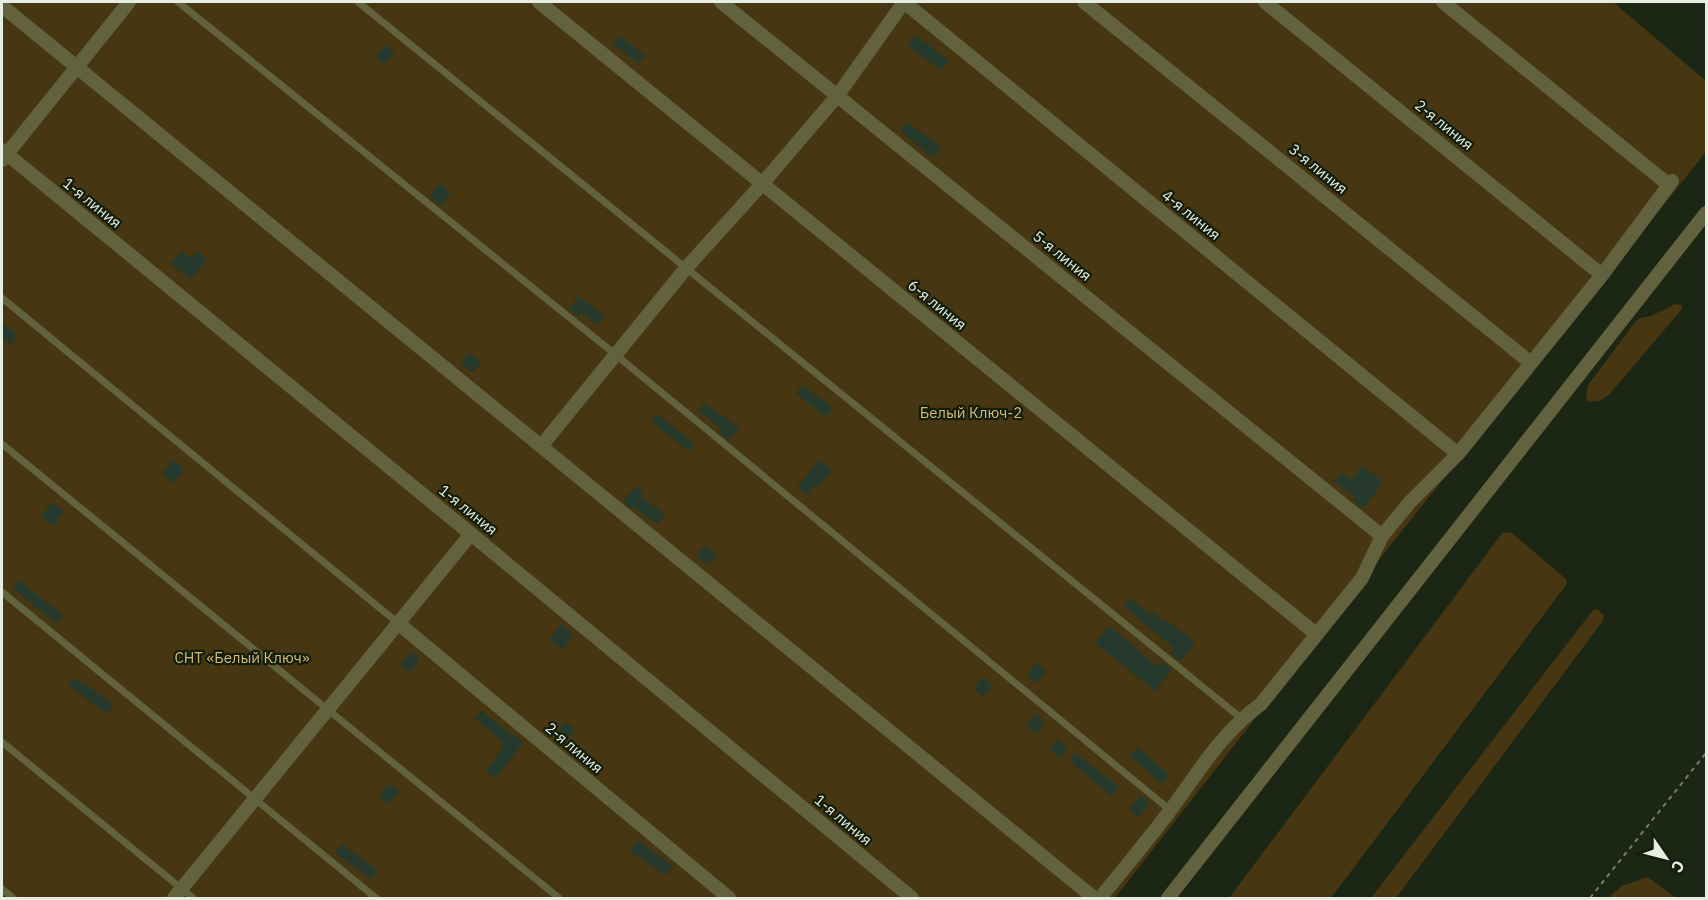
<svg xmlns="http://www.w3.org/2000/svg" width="1708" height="900" viewBox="0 0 1708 900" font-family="'IBM Plex Sans',sans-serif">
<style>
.green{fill:#463611}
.building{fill:#25392c}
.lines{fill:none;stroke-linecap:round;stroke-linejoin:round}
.path{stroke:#747d6e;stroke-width:2;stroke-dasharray:4.5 4.5;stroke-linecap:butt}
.lane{stroke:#62623e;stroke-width:7}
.street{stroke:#62623e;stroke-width:14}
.labels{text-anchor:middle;stroke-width:4.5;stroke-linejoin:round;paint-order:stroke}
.street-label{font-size:15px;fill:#e6ede2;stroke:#131d0c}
.park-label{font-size:15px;fill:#d8ba79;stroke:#131d0c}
</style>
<rect width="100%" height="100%" fill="#1c2615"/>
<path class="green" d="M2 2H1613L1706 81V152L1389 547 1115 898H2Z
M1675 304 1682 305V309L1609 395 1599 401 1588 402 1586 395 1588 385 1635 322 1640 318 1651 316Z
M1503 532 1512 533 1567 580 1566 585 1331 898H1229Z
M1597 609 1604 615 1602 622 1396 898H1371L1593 610Z
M1648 877 1676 898H1608L1622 886Z"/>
<path class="building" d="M916 35 949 61 942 70 908 46Z
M620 36 645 56 639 64 613 44Z
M385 45 395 53 385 64 376 57Z
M906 122 941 146 933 158 900 131Z
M439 183 451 192 441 206 429 197Z
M181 251 191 258 197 251 207 259 191 280 171 264Z
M578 296 605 316 598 325 581 313 579 316 569 309Z
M2 323 18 335 11 345 2 338Z
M469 353 481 362 473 373 461 364Z
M802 385 833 408 826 417 796 393Z
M704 403 739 428 729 440 719 432 722 429 698 411Z
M657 414 695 444 689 451 651 422Z
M173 460 184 469 174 483 162 474Z
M819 460 832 470 818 487 815 484 808 495 797 487Z
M1362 465 1383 482 1363 509 1353 501 1356 497 1334 482 1341 473 1351 480Z
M635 486 644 492 641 497 665 514 657 524 633 507 632 509 623 502Z
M51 502 64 511 54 526 41 517Z
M705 545 717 554 709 565 696 556Z
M18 580 63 615 56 623 12 588Z
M1130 599 1150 614 1152 612 1163 621 1165 619 1195 642 1182 659 1180 661 1170 653 1174 648 1124 607Z
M561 624 573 634 563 649 550 640Z
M1109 626 1158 667 1163 662 1172 670 1155 691 1095 643Z
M410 652 419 659 410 672 400 665Z
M1036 663 1046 671 1037 683 1027 675Z
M983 677 992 685 983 697 973 689Z
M73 678 81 683 82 682 113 705 107 714 68 685Z
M481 711 510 734 511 733 523 742 496 778 486 771 502 749 500 747 504 743 475 719Z
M1035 714 1045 722 1036 734 1026 726Z
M565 722 575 729 565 743 555 736Z
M1057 739 1068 748 1060 758 1049 749Z
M1137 747 1170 775 1162 784 1130 756Z
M1075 753 1119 787 1112 796 1069 761Z
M388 784 399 791 390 804 379 797Z
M1140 795 1150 802 1139 817 1129 810Z
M638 841 673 866 666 875 630 851Z
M341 844 377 870 371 879 335 853Z"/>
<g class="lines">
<path class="path" d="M1590 898 1706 753"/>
<path class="lane" d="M178 2 616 355 1170 810
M358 2 1241 718
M2 298 398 623
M2 444 559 898
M2 592 376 898
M2 742 193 898
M2 889 13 898"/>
<path class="street" d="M539 2 1316 634
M721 2 1382 536
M1084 2 1531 363
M1265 2 1602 275
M1443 2 1669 185
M2 6 1094 898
M2 150 471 534 912 898
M2 160 129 2
M542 445 687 267 762 184 838 95 904 2 1458 454
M398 623 729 898
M174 898 471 534
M1100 898C1123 870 1147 841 1169 812 1198 773 1221 733 1261 704L1362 578 1382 536 1410 502 1458 454 1602 275 1672 181
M1168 898 1706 213"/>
</g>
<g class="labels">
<g class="street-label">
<text transform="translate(1444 125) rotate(39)" y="5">2-я линия</text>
<text transform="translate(1318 169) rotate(39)" y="5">3-я линия</text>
<text transform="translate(92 203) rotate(39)" y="5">1-я линия</text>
<text transform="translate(1191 215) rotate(39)" y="5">4-я линия</text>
<text transform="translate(1062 256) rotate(39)" y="5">5-я линия</text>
<text transform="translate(937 305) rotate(39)" y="5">6-я линия</text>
<text transform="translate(468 510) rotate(39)" y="5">1-я линия</text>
<text transform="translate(574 748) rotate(40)" y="5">2-я линия</text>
<text transform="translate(843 820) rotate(40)" y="5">1-я линия</text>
</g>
<g class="park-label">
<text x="971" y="418">Белый Ключ-2</text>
<text x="242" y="663">СНТ «Белый Ключ»</text>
</g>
</g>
<rect width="1708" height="900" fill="none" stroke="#e6ede2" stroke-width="6"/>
<g transform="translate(1666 858) rotate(125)" stroke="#131d0c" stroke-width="4.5" paint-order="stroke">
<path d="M0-4.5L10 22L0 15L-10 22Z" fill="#e6ede2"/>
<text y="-9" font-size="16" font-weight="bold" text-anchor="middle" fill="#e6ede2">С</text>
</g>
</svg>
